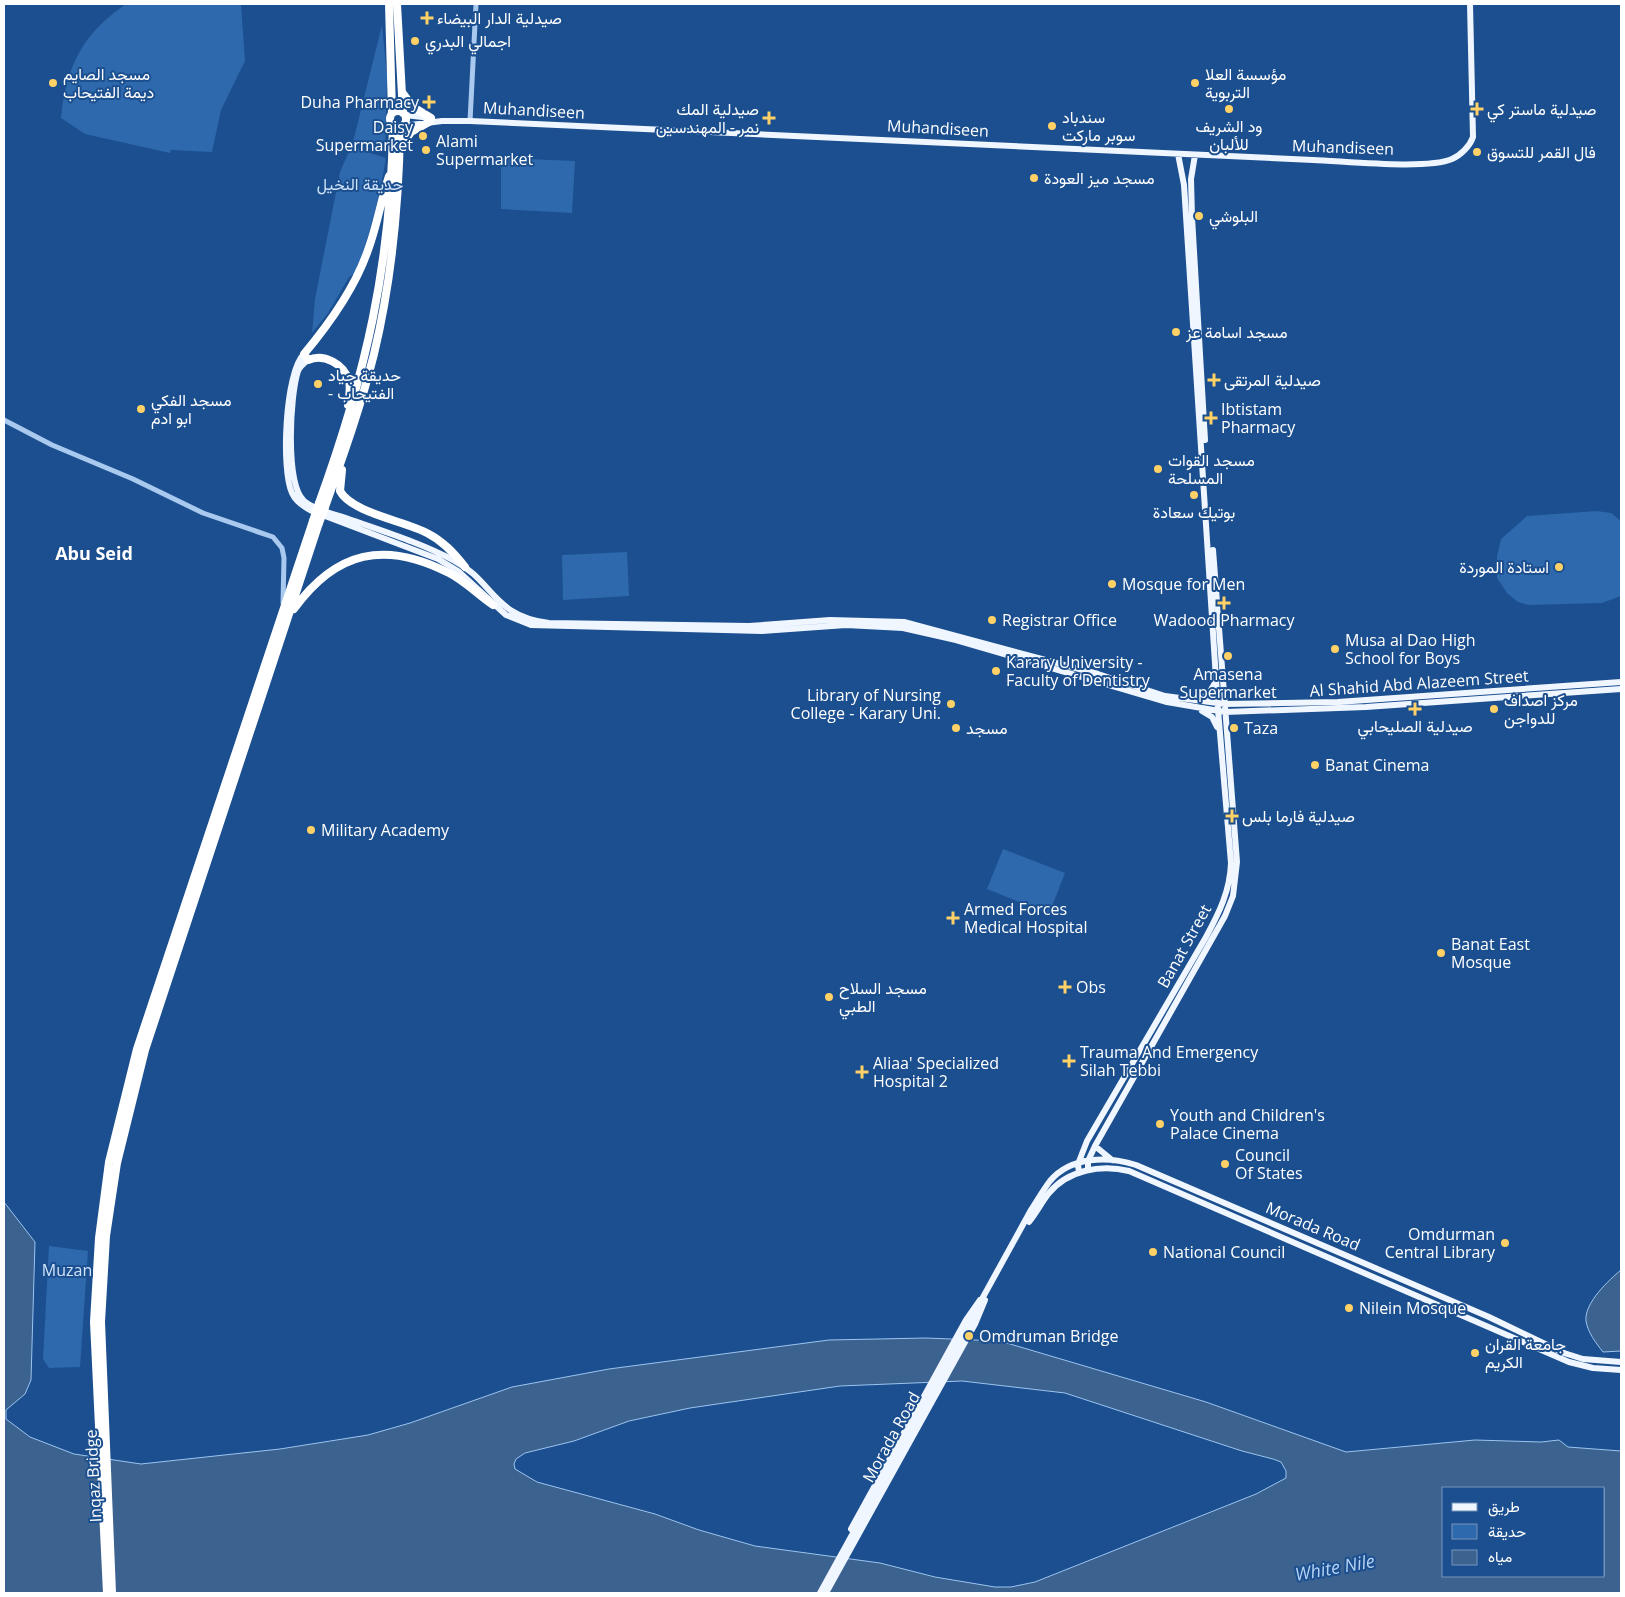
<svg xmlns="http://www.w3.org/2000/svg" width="1625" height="1597" viewBox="0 0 1625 1597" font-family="'Open Sans',Vazirmatn,sans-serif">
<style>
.green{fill:#2e69ad}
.water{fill:#3c6290;stroke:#9cc4f0;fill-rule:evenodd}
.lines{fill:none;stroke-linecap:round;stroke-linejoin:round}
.minor{stroke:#a9c9ee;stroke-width:5}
.major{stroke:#f0f6ff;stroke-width:6}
.highway{stroke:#fff;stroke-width:8}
.highway-bridge{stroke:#fff;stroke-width:8}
.poi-dot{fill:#ffd166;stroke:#1b4f8f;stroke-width:2}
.labels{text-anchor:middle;stroke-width:4;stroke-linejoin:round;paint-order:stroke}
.poi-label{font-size:16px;fill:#fff;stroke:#1b4f8f;text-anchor:start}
.street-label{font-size:16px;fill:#fff;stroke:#1b4f8f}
.park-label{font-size:16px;fill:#cfe3fa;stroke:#1b4f8f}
.neighbourhood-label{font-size:18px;font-weight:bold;fill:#fff;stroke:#1b4f8f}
.water-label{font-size:18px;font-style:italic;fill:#b5d3f5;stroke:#1b4f8f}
</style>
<rect width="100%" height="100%" fill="#1b4f8f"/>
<path class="green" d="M126 4H241L245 61 221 110 212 152 171 150 170 153 85 134 61 118C66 67 82 34 126 4Z
M382 25 387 77 385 150 353 142Z
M351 147 386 158C379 200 370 233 356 273L349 277 328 313 312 333 315 299 340 172Z
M501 158 575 161 572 213 501 209Z
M1597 511 1611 513 1621 521V596L1602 603 1529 605 1518 602 1507 593 1497 578V556L1501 539 1527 516Z
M627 552 629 596 563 600 562 555Z
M1003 849 1065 873 1049 914 987 889Z
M49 1246 88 1251 80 1367 49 1368 43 1359Z"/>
<path class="water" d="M4 1202 35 1242 31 1380 25 1394 6 1410V1419L30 1437 74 1454 141 1464 280 1449 368 1435 410 1423 512 1387 609 1369 829 1340 926 1338 1000 1341 1206 1402 1346 1452 1475 1440 1541 1442 1559 1440 1568 1447 1621 1451V1593H4ZM962 1381 1065 1393 1242 1451 1273 1459 1281 1462 1286 1471V1478L1256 1494 1035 1582 1011 1587H995L935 1577 880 1563 755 1546 699 1530 655 1514 537 1482 515 1469 514 1464 516 1459 525 1453 574 1441 629 1421 690 1408 840 1386ZM1444 1488H1604V1576H1444Z
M1621 1270V1351L1603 1352C1596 1343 1588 1333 1586 1321 1584 1303 1609 1280 1621 1270Z"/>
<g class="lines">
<path class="minor" d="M470 121 476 4
M4 420 52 445 133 479 203 513 273 537 282 548 284 558 283 603"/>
<path class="major" d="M405 115 431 118
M403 126 442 121H470L1313 160C1344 161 1427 170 1452 159 1461 155 1470 146 1473 137L1470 4
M1195 155 1191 179 1192 217 1205 440
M304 354C285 372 281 470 292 493 296 502 304 507 312 511L438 559 458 571 506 615 531 625 762 631 846 625 903 628 956 640 1167 702 1225 712 1366 707 1621 689
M308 360C304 363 300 366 298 371 290 395 285 483 304 501 315 510 333 514 346 518 382 531 419 542 453 560 494 581 492 616 549 623L749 626 830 620 904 622 1098 674 1165 696 1225 704 1338 702 1621 682
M1196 699 1207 696 1215 683
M1202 711 1212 717 1217 727
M1095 1146 1112 1160
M1088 1170V1161L1095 1146 1225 916 1233 896 1237 862 1213 550
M1079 1173 1078 1164 1087 1141 1206 937C1219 913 1230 891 1231 863L1218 710 1184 185 1178 154
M1029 1222C1036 1213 1042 1202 1049 1193 1068 1170 1101 1164 1129 1171L1569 1362 1593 1368 1621 1370
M851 1529 966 1320 980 1300
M820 1593 1031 1210C1037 1201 1043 1190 1050 1181 1071 1156 1108 1156 1136 1165L1489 1317 1564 1353 1583 1359 1621 1362
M826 1593 975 1324 985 1300"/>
<path class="highway" d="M389 4 392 113
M397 4 403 113
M402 92 413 107 431 118
M390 119a8 8 0 1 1 16 0a8 8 0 1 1-16 0Z
M400 148 411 132 429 122
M348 405C349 397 351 389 349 381 344 364 324 353 308 360L304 354C330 323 355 288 368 250 377 226 381 200 389 176
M342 470 340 491C352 513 405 521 427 533 443 541 454 553 465 567
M319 503C366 374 391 264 393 126
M325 507C343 456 361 406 374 354 392 279 399 204 400 127
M294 609C336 551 385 540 449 573 465 581 478 595 493 605
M107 1593 94 1322 99 1238 109 1162 137 1049 313 521
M112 1593 101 1322 106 1236 117 1163 145 1050 319 523"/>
<path class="highway-bridge" d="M313 521 319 503
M319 523 325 507"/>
</g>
<g class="poi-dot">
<path d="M424.5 10.5h5v5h5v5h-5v5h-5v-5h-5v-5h5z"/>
<circle cx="415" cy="41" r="5"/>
<circle cx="53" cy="83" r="5"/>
<circle cx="1195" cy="83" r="5"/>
<path d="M426.5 94.5h5v5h5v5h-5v5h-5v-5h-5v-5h5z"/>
<circle cx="1229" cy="109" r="5"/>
<path d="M1474.5 101.5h5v5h5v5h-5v5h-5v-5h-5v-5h5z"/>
<path d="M766.5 110.5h5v5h5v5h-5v5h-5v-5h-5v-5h5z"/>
<circle cx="1052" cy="126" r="5"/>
<circle cx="423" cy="136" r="5"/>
<circle cx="426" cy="150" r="5"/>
<circle cx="1477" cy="152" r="5"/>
<circle cx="1034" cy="178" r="5"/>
<circle cx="1199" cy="216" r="5"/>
<circle cx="1176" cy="332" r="5"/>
<path d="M1211.5 372.5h5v5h5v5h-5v5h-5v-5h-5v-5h5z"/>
<circle cx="318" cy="384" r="5"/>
<circle cx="141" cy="409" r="5"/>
<path d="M1208.5 410.5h5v5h5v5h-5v5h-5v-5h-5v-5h5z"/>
<circle cx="1158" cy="469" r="5"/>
<circle cx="1194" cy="495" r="5"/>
<circle cx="1559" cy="567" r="5"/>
<circle cx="1112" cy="584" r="5"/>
<path d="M1221.5 595.5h5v5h5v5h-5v5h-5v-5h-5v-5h5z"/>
<circle cx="992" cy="620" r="5"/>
<circle cx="1335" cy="649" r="5"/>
<circle cx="1228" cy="656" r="5"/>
<circle cx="996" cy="671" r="5"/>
<circle cx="951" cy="704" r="5"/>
<path d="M1412.5 701.5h5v5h5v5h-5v5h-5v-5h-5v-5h5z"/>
<circle cx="1494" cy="709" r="5"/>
<circle cx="956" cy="728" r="5"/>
<circle cx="1234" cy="728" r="5"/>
<circle cx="1315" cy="765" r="5"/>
<path d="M1229.5 808.5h5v5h5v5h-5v5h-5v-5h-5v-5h5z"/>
<circle cx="311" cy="830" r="5"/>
<path d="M950.5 910.5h5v5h5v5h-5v5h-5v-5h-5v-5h5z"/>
<circle cx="1441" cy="953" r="5"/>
<path d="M1062.5 979.5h5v5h5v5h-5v5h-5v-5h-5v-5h5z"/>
<circle cx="829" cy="997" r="5"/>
<path d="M1066.5 1053.5h5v5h5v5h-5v5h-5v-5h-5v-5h5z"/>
<path d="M859.5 1064.5h5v5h5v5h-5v5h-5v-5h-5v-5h5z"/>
<circle cx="1160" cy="1124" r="5"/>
<circle cx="1225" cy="1164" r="5"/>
<circle cx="1505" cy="1243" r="5"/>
<circle cx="1153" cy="1252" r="5"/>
<circle cx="1349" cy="1308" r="5"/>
<circle cx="969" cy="1336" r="5"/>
<circle cx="1475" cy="1353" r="5"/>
</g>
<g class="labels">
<g class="poi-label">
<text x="437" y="24">صيدلية الدار البيضاء</text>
<text x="425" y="47">اجمالي البدري</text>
<text x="63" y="80">مسجد الصايم<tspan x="63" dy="18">ديمة الفتيحاب</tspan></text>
<text x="1205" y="80">مؤسسة العلا<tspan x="1205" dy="18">التربوية</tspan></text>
<text x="419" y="108" text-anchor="end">Duha Pharmacy</text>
<text x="759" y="115" text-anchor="end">صيدلية المك<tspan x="759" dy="18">نمر - المهندسين</tspan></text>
<text x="1487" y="115">صيدلية ماستر كي</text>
<text x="1062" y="123">سندباد<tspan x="1062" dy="18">سوبر ماركت</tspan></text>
<text x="1229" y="132" text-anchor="middle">ود الشريف<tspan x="1229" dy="18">للألبان</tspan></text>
<text x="413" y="133" text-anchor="end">Daisy<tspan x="413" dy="18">Supermarket</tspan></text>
<text x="436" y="147">Alami<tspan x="436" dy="18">Supermarket</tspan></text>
<text x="1487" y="158">فال القمر للتسوق</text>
<text x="1044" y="184">مسجد ميز العودة</text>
<text x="1209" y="222">البلوشي</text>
<text x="1186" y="338">مسجد اسامة عز</text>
<text x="328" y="381">حديقة جياد<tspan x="328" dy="18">- الفتيحاب</tspan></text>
<text x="1224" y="386">صيدلية المرتقى</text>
<text x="151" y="406">مسجد الفكي<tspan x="151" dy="18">ابو ادم</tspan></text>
<text x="1221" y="415">Ibtistam<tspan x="1221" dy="18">Pharmacy</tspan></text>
<text x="1168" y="466">مسجد القوات<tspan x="1168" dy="18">المسلحة</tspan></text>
<text x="1194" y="518" text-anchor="middle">بوتيك سعادة</text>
<text x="1549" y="573" text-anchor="end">استادة الموردة</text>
<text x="1122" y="590">Mosque for Men</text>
<text x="1002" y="626">Registrar Office</text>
<text x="1224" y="626" text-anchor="middle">Wadood Pharmacy</text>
<text x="1345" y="646">Musa al Dao High<tspan x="1345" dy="18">School for Boys</tspan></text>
<text x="1006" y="668">Karary University -<tspan x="1006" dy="18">Faculty of Dentistry</tspan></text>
<text x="1228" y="680" text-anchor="middle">Amasena<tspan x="1228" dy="18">Supermarket</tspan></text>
<text x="941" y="701" text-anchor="end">Library of Nursing<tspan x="941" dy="18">College - Karary Uni.</tspan></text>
<text x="1504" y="706">مركز اصداف<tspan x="1504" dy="18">للدواجن</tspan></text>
<text x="1415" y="732" text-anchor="middle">صيدلية الصليحابي</text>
<text x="966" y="734">مسجد</text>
<text x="1244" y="734">Taza</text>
<text x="1325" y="771">Banat Cinema</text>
<text x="1242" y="822">صيدلية فارما بلس</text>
<text x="321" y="836">Military Academy</text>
<text x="964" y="915">Armed Forces<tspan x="964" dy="18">Medical Hospital</tspan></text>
<text x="1451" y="950">Banat East<tspan x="1451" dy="18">Mosque</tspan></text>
<text x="1076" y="993">Obs</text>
<text x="839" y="994">مسجد السلاح<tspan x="839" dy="18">الطبي</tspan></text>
<text x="1080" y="1058">Trauma And Emergency<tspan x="1080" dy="18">Silah Tebbi</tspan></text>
<text x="873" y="1069">Aliaa' Specialized<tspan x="873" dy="18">Hospital 2</tspan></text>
<text x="1170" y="1121">Youth and Children's<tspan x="1170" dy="18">Palace Cinema</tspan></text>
<text x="1235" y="1161">Council<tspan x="1235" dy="18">Of States</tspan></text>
<text x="1495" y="1240" text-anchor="end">Omdurman<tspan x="1495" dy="18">Central Library</tspan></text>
<text x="1163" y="1258">National Council</text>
<text x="1359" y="1314">Nilein Mosque</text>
<text x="979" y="1342">Omdruman Bridge</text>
<text x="1485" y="1350">جامعة القران<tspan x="1485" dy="18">الكريم</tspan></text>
</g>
<g class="street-label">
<text transform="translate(534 110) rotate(3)" y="6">Muhandiseen</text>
<text transform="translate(938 128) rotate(3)" y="6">Muhandiseen</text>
<text transform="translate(1343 147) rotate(2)" y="6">Muhandiseen</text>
<text transform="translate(1419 683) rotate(-4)" y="6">Al Shahid Abd Alazeem Street</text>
<text transform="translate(1184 946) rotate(-61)" y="6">Banat Street</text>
<text transform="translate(1313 1226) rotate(23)" y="6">Morada Road</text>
<text transform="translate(891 1437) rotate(-61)" y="6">Morada Road</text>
<text transform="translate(93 1476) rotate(-93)" y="6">Inqaz Bridge</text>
</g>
<g class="park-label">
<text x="360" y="190">حديقة النخيل</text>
<text x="67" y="1276">Muzan</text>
</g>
<g class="neighbourhood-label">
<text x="94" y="560">Abu Seid</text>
</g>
<g class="water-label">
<text transform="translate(1335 1568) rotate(-10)" y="6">White Nile</text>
</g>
</g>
<rect width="1625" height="1597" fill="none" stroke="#ffffff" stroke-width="10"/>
<rect x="1442" y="1487" width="162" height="90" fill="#1b4f8f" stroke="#7695bc"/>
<rect x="1452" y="1503" width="25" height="8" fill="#f0f6ff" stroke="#7695bc"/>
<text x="1488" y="1512" font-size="15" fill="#ffffff">طريق</text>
<rect x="1452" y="1524" width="25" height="15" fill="#2e69ad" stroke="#7695bc"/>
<text x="1488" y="1537" font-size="15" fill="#ffffff">حديقة</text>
<rect x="1452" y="1550" width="25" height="15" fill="#3c6290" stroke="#7695bc"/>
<text x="1488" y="1562" font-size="15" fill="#ffffff">مياه</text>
</svg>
